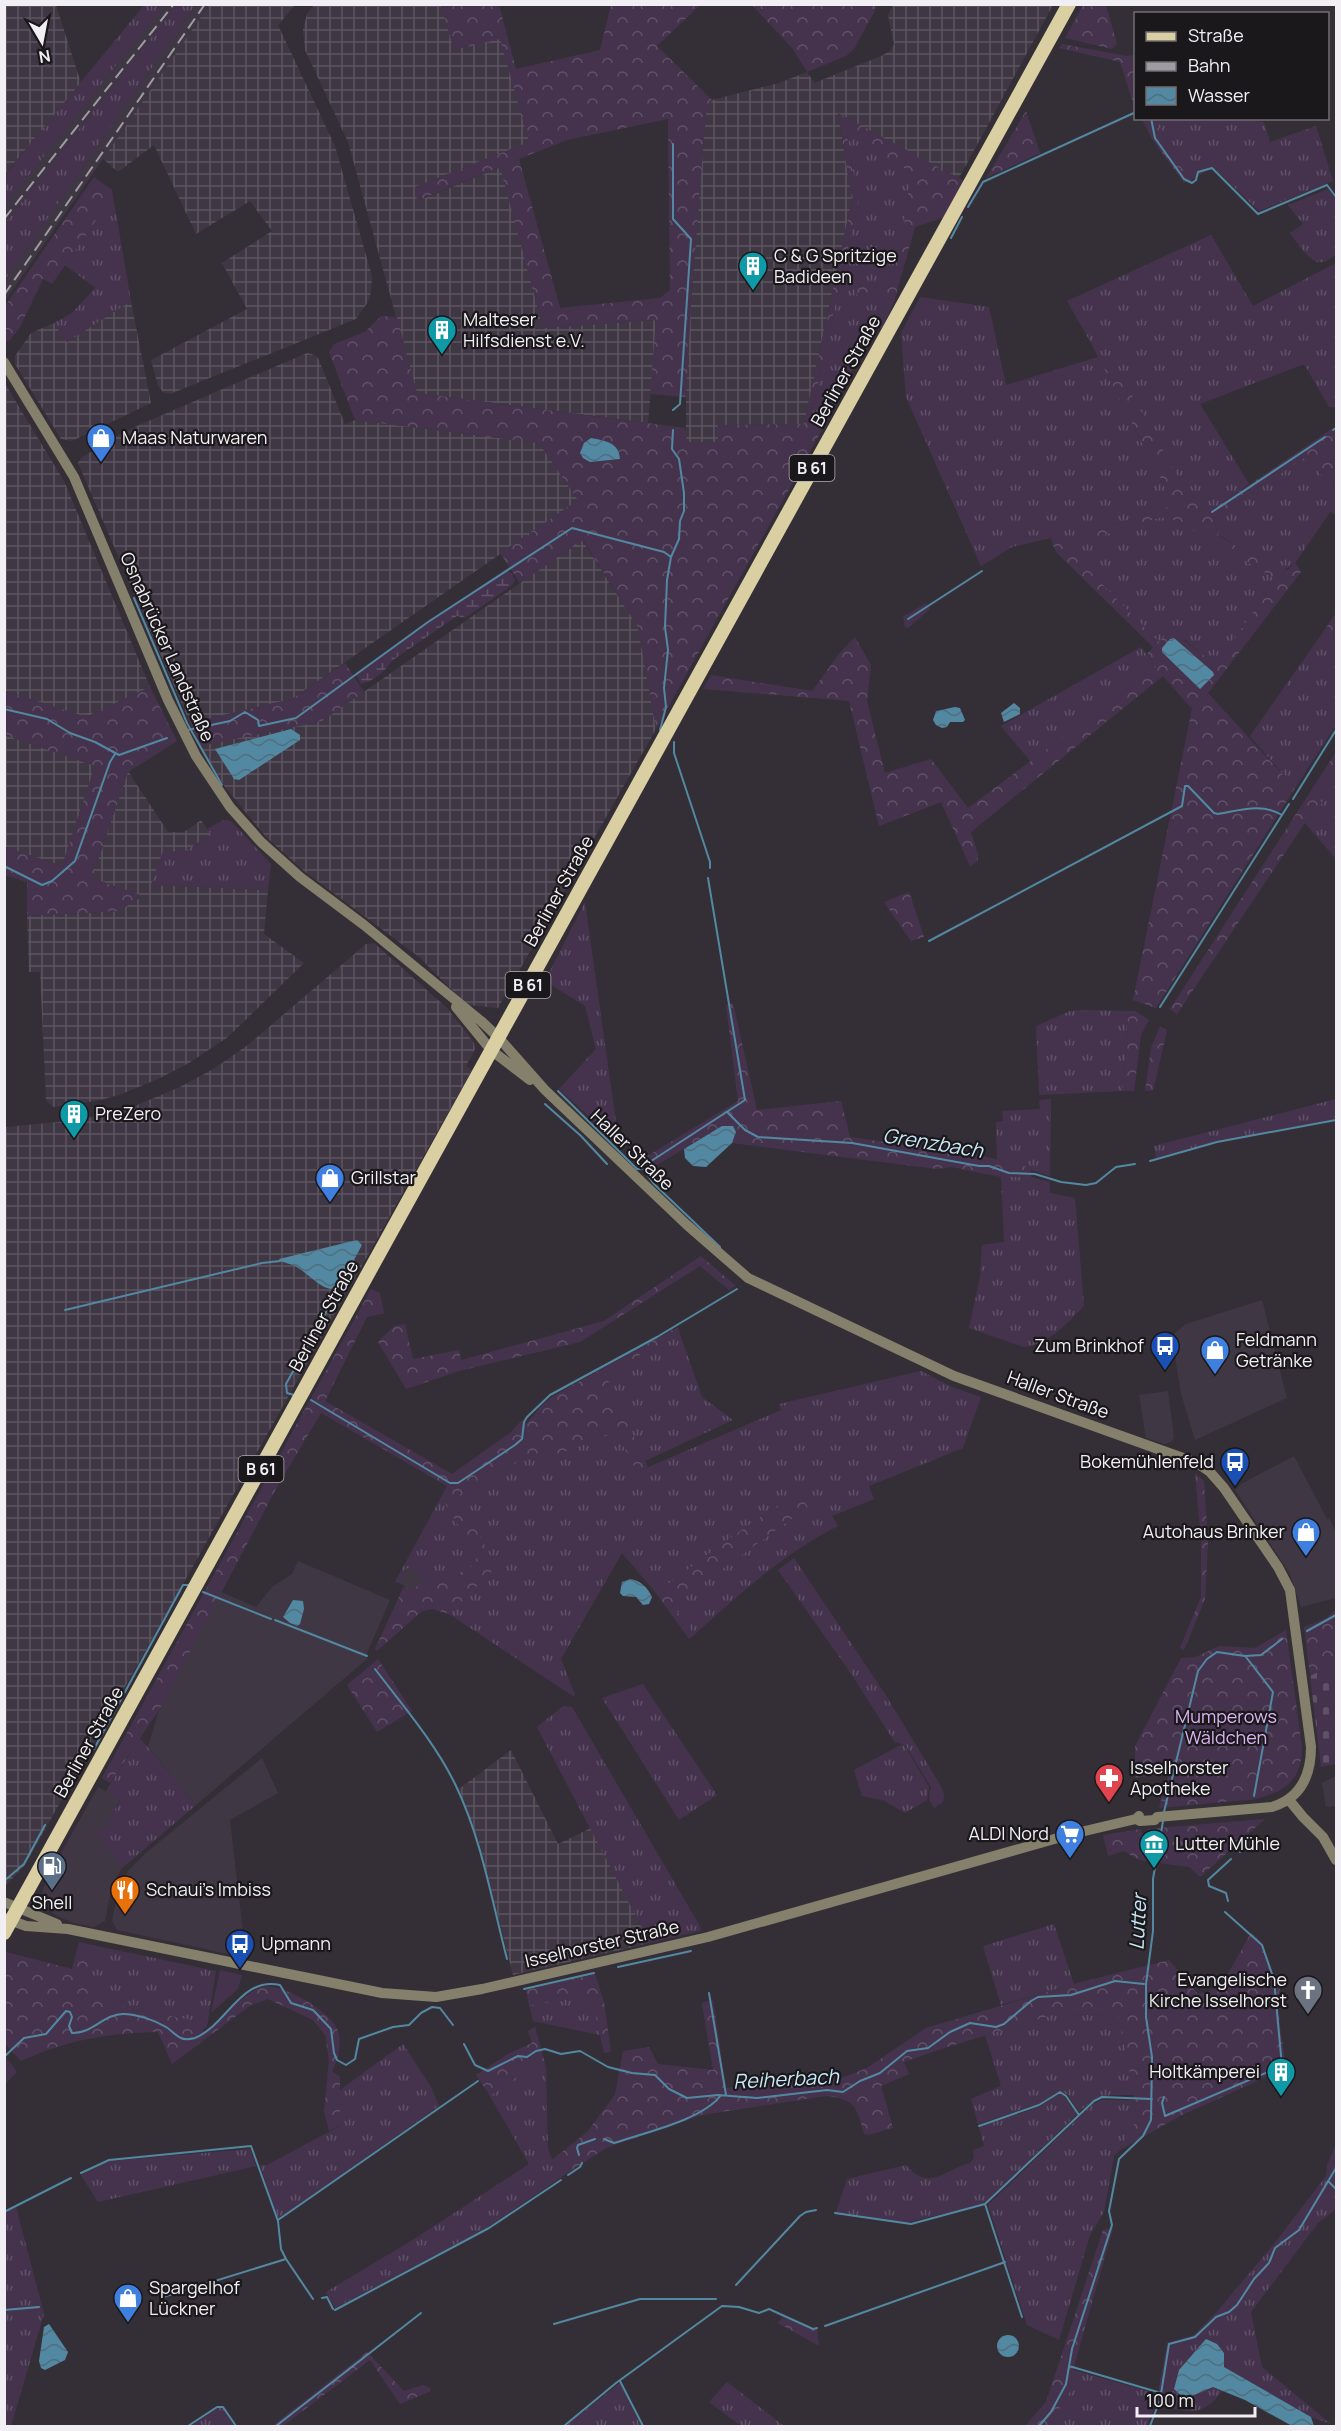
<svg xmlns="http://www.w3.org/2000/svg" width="1341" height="2431" viewBox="0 0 1341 2431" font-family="Manrope,sans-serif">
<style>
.built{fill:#403744}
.industrial{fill:url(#industrial-grid)}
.grass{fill:url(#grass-tufts)}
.forest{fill:url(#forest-crowns);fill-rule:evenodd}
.wetland{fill:url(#wetland-marsh)}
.cemetery{fill:url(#cemetery-stones)}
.garden{fill:#45334e}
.water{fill:url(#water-waves)}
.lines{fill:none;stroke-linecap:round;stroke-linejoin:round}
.stream{stroke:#5388a2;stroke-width:2}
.minor{stroke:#85806b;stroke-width:10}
.major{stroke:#dacea3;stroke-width:14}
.rail{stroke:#9f9ba2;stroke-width:2;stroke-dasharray:12 6;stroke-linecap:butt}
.labels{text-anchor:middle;stroke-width:4.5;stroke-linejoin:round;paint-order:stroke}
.shield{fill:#1a181b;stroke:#b1aeb3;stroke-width:1.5}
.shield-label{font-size:16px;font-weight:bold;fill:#f2eff4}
.poi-label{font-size:18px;fill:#f2eff4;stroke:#1a181b;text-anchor:start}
.street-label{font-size:18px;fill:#f2eff4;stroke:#1a181b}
.park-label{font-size:18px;fill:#ddb3f3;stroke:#1a181b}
.water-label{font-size:20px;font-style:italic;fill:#c8e7f8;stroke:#1a181b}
</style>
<defs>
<pattern id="industrial-grid" width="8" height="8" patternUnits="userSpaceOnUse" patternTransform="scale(1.5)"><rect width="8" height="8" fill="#403744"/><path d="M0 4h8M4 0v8" fill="none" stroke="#5c5460"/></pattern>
<pattern id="grass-tufts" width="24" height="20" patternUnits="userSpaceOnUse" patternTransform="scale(1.5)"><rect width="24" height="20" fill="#45334e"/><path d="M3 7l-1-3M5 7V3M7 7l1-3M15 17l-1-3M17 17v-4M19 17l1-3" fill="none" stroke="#605168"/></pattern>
<pattern id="forest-crowns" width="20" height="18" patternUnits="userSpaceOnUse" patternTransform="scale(1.5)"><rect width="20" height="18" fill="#45334e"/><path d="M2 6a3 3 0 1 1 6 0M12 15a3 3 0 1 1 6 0" fill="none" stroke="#605168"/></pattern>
<pattern id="wetland-marsh" width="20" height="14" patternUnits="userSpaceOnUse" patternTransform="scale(1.5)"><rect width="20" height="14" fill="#45334e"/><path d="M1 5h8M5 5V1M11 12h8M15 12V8" fill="none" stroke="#605168"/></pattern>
<pattern id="cemetery-stones" width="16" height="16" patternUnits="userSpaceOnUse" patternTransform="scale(1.5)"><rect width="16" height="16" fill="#45334e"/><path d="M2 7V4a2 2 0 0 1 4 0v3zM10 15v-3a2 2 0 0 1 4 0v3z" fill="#605168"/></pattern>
<pattern id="water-waves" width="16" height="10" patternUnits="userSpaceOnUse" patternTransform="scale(1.5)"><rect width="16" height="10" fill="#5388a2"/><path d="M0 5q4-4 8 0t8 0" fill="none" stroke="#4f6e7e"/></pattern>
</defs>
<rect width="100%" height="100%" fill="#342f37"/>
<path class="built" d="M164 5H177L5 223V205Z
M195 5H209L5 301V280Z
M1262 1300 1287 1398 1195 1440 1181 1394 1173 1344 1174 1334 1186 1324Z
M1168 1391 1174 1437 1172 1441 1165 1444 1146 1438 1139 1395Z
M1294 1456 1327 1519 1329 1518 1336 1533V1598L1301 1607 1290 1574 1235 1490 1241 1484Z
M298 1561 390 1600 367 1653V1659L196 1805 148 1747 159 1710 221 1592 256 1607 272 1587 292 1574Z
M407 1568 423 1576 415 1592 399 1583Z
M262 1758 278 1793 230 1820 246 1958 117 1930 112 1921 115 1906 119 1887 128 1871 147 1852Z
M1336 1776V1806L1326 1807 1322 1783Z
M98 1787 120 1799 106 1826 97 1832 122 1868 112 1885 105 1921 94 1927 74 1923 57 1916 51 1912 41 1896 47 1878Z"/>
<path class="industrial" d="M441 4 454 50 500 38 530 142 415 187 418 201 501 167 543 328 657 320 648 423 417 393 348 142 305 50 303 30 307 14 314 5Z
M5 5H56L81 83 5 174Z
M209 5H295L278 25 335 146 372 276 371 292 368 302 356 319 170 394 163 392 158 386 151 360 247 309 222 263 272 231 250 201 196 234 154 145 118 172 103 159Z
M893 5H1053L959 178 838 114 852 199 804 424 718 425V442H686V383L692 288 706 113 712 100 779 83 807 72 814 83 881 56 890 51 894 44 888 15Z
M131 301 151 403 72 441 61 439 15 364V356L31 333 54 323 67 342Z
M307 353 312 354 318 358 345 424 355 420 539 443 578 500 292 699 190 723 78 463 81 458 113 438 139 425Z
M4 382 64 481 150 687 86 717 5 691Z
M582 540 638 627 656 729 498 1008 467 1005 419 957 304 871 266 837 225 787 200 746 322 721Z
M5 735 95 766 62 866 5 847Z
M128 771 168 832H184L201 820 211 835 185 851 166 852 152 885 268 890 264 934 304 963 228 1037 189 1063 158 1079 119 1095 96 1101 53 1107 46 1100 40 972H29L27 916 119 911 142 896 92 878Z
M374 943 447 1008 466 1032 474 1043 475 1049 466 1066 472 1070 25 1865 5 1886V1127L70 1121 123 1111 180 1087 215 1068 249 1044 366 944Z
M511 1750 558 1844 591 1828 650 1943 513 1975 479 1842 459 1789Z"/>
<path class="grass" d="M144 5H164L5 205V175Z
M177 5H195L5 280V223Z
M1224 118 1264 122 1270 142 1316 126 1333 181 1259 211 1213 167 1191 180 1154 119Z
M847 134 911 172 902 239 888 289 857 285 855 294 885 299 875 325 823 428 809 425 858 201Z
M1328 189 1336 200V254C1333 257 1327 261 1323 262 1310 265 1297 242 1290 233L1303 224 1288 205Z
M113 196 131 301 67 342 54 323 72 313 95 288 65 265Z
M1211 235 1253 306 1336 263V407H1329L1304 364 1200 404 1249 484 1213 509 1192 503 1112 360 1106 362 1094 343H1091L1067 301Z
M920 297 989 307 1006 385 1098 357 1174 505 1053 545 1051 538 1012 547 981 566 906 397 901 333Z
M1304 458 1336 489V515L1330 512 1295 563 1281 572 1219 535 1213 518Z
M1161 517 1182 522 1185 529 1195 531 1276 579 1221 658 1212 661 1199 653 1186 640 1159 642 1065 547Z
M926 603 930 609 908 628 905 627 903 617Z
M1321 635 1336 644V725L1295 788 1250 736Z
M1141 647 1156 667 1031 762 1001 726Z
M1336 764V859L1305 823 1322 803 1316 797Z
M223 820 231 821 271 864 268 890 151 885 165 845 166 852 185 851 211 835 207 829Z
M585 902 619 1144 559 1089 596 1049 585 1006 545 981Z
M1083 1010 1128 1011 1123 1091 1039 1095 1036 1026 1070 1011Z
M1051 1099 1050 1176 997 1159 996 1122 1003 1121 1002 1111 1040 1109 1039 1100Z
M1336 1099V1119L1217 1142 1156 1158 1154 1146Z
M1001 1177H1031L1050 1182V1193L1075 1198 1084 1306C1068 1322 1048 1345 1024 1347L969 1328 980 1277 982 1245 1004 1242Z
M680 1334 702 1397 733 1420 645 1461 605 1374Z
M921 1371 952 1387 981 1397 963 1448 869 1486 874 1499 832 1516 838 1526C784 1553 738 1595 694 1635L672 1605 808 1507 799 1493 737 1533 656 1593 622 1553 561 1659 575 1695 573 1696 449 1614 495 1567 458 1495 535 1452 543 1460 616 1432 637 1472 781 1410 779 1404Z
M447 1486 451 1490 445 1503 478 1557 475 1565 456 1576 433 1581 407 1568 399 1583 395 1582Z
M794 1558 885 1694 939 1783 944 1794 943 1802 934 1808 929 1800 931 1787 906 1746 894 1741 850 1672 778 1570Z
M643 1684 717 1795 679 1820 602 1698Z
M563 1706 572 1707 701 1928 700 1931 650 1943 537 1727Z
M140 1738 196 1805 122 1868 96 1832 106 1826 120 1800 106 1791Z
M901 1745 905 1746 929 1787 927 1800 905 1813 883 1800 862 1796 854 1770Z
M1054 1924 1074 1984 1001 2005 983 1946Z
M92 1945 216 1971 207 2026 202 2030 195 2021 116 2005 85 1986Z
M579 1998 593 2004 600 2035 533 2021 529 2005Z
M1119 2014 1134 2095C1107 2095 1100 2093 1079 2112L1068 2095 1059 2091 1038 2104 978 2124 971 2099 1001 2086 985 2035 1052 2015Z
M403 2044 431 2087 439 2106 278 2219 260 2165H267L340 2126V2090Z
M546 2067 548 2149 560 2178 488 2227 335 2308 326 2292 416 2238 529 2164 490 2096 528 2069Z
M1062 2094 1077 2114 984 2204 905 2223 836 2212 847 2179 906 2165C929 2193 946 2169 970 2163L974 2158 973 2150 984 2146 979 2127 1039 2107 1055 2095Z
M1102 2100H1135L1136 2121 1120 2150 1114 2156 1104 2212 1090 2235 1059 2340 1027 2325 988 2205 1093 2104Z
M1336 2145V2209L1318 2223 1251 2312 1262 2367 1331 2424 1311 2417 1223 2367 1192 2396 1213 2387 1223 2390C1201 2420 1186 2412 1156 2403L1147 2426H1049L1073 2386V2370L1158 2394 1167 2343 1194 2335 1215 2314 1274 2244 1326 2176 1327 2165Z
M250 2149 256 2166 98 2202 81 2175 110 2161Z
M16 2207 44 2314 11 2426H5V2213Z
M727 2382 784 2426H741L709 2402Z
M620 2383 641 2426H566L617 2385Z
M217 2408H223L234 2426H191Z"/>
<path class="forest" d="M441 5H499L516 69 600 50 611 5H700L657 46 712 100 706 114 692 288 686 397 650 394 656 320 543 328 500 167 417 201 415 187 529 142 500 39 454 50ZM668 119 670 290 660 298 560 308 519 159 567 140Z
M752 5H878L854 49 846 56 807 72 793 49Z
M1083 5H1106L1117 44 1112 49 1065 38Z
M1062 44 1126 56 1135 55V109L1120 62 1059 48Z
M1026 111 1040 153 986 178Z
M838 113 964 181 945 217 915 227 894 302 882 328 875 325 885 299 855 294 856 285 888 289 902 239 911 172 847 135 858 201 809 424 823 428 656 729 638 627 583 540 520 583 500 553 578 500 539 443 355 420 329 352 334 344 365 332 381 316 397 317 417 393 685 428 687 442H718L717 425 804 424 852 200Z
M1142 119H1154L1191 180 1184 183 1152 139Z
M94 177 112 190 113 196 52 284 43 279 19 329 9 341H5V306Z
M1094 342 1106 362 1112 360 1193 503 1213 509 1336 426V489L1304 458 1213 518 1219 536 1281 571 1289 569 1295 563 1301 572 1208 693 1295 788 1156 1008 1133 1000 1192 709 1163 676 971 832 978 854V861L970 866 941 802 879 826 849 701 703 689 711 675 812 691 839 654 855 637 871 665 867 701 885 773 931 759 968 808 1156 667 1147 654 1153 647 1056 552 1053 545 1174 505 1091 343ZM1161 517 1182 522 1185 529 1195 531 1276 579 1221 658 1212 660 1199 653 1171 629 1159 642 1066 547Z
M1336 613V644L1321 635Z
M345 663 364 692 322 721 200 746 190 723 292 699Z
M150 687 177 741 128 772 92 878 143 896 119 911 27 916V882L5 875V847L62 866 95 766 5 735V691L86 717Z
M1336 752V764L1317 796 1322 803 1305 823 1177 1014 1170 1009Z
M909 892 924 937 911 941 884 902Z
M733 1003 757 1110 841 1101 850 1137 983 1156 1031 1168V1177H1001L952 1167 937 1169 732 1143 736 1132 722 1126 645 1172 636 1163 738 1101 726 1005Z
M1128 1011H1135L1149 1020 1141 1035 1134 1091H1123Z
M1160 1026 1167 1030 1153 1091H1145L1151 1048Z
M701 1256 736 1286 729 1290 700 1266 580 1342 459 1371 406 1389 378 1342 394 1326 405 1324 413 1359 459 1350 461 1360 604 1321Z
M371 1289 380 1293 384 1313 367 1317 325 1401 452 1474 511 1432 521 1421 527 1423 541 1406 553 1396 678 1327 680 1334 605 1374 648 1467 637 1472 616 1432 543 1460 535 1452 459 1495 496 1567 449 1614 432 1609 422 1611 377 1651 375 1649 404 1586 414 1591 423 1576C441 1584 458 1574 474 1565L477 1557 445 1503 451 1490 447 1486 321 1413 276 1489 159 1710 110 1783 102 1778Z
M1195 1473 1204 1481 1208 1541 1205 1599 1184 1650 1180 1648 1201 1597V1540Z
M798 1492 808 1507 672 1605 694 1635 689 1639 656 1593 737 1533Z
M1336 1609V1663L1310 1676 1304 1627 1327 1618Z
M1286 1630 1302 1747C1302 1780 1285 1792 1255 1799L1159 1808 1169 1773 1135 1778V1746L1181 1658 1196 1657 1219 1646 1255 1648Z
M378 1659 412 1711 377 1732 347 1685Z
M1265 1819 1200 1877 1189 1867 1139 1860 1124 1851 1108 1856 1103 1835 1141 1829 1142 1834 1148 1833 1147 1829Z
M1251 1933 1260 1941 1280 1989 1278 2002 1280 2026 1286 2068 1180 2116 1120 2150 1136 2121 1135 2100 1118 2014 1052 2015 941 2049 904 2062 909 2074 881 2086 893 2128 868 2135 864 2134C857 2107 855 2099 826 2096L702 2115 606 2148 560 2178 552 2160 587 2132 615 2095 623 2051 649 2047 658 2064 713 2070 702 2003 713 2000 726 2088 824 2081 844 2077 867 2068 926 2028 1074 1984 1169 1960 1198 1994 1220 1988Z
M79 1942 92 1945 85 1986 116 2005 195 2021 205 2033C220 2021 245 1992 262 1987 282 1982 332 2012 338 2031 342 2043 338 2061 332 2071L340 2077V2125L329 2131 324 2111 329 2061 325 2035 313 2020 268 1999 251 2005 172 2064 158 2032C108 2033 67 2040 21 2061L5 2044V1955L6 1952 72 1969Z
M595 1974 604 2002 611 2052 604 2053 593 2004 579 1998 529 2005 526 1990Z
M535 2027 546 2067 528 2069 490 2096 476 2075 508 2054 532 2043 528 2031Z
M5 2056 17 2072 5 2084Z
M1113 2228 1073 2370V2386L1049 2426H1025L1046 2402 1103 2230Z
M783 2317 812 2330 817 2329 819 2346 778 2323Z
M367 2352 404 2391 423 2385 430 2388 431 2391 400 2404 370 2360 283 2426H272Z"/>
<path class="wetland" d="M506 569 512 574 515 581 511 586 465 618 457 616 393 660C386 670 373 682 361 684L355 673Z"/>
<path class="cemetery" d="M1336 1663V1764L1321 1767 1310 1676Z"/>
<path class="garden" d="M220 1970 242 1975 238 1989 211 2013Z"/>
<path class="water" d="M591 438C605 441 619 442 620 459L590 462 583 458 580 453 584 443Z
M1174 638 1213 672 1214 675 1200 689 1162 652V648L1170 639Z
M1014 703 1020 708V714L1004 722 1001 713Z
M955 707 960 708 965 720 963 722H950L947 727 942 728 936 725 933 720 936 711Z
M291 729 300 735V740L239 780 234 779 215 749Z
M722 1126H733L736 1132 732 1143 706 1167 693 1166 685 1158 684 1149Z
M357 1240 362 1245 339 1288C323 1294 309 1273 295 1266 291 1264 285 1263 280 1261L279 1259Z
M630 1579C640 1580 648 1588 652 1597L649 1604 643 1605 636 1597 623 1596 620 1593 622 1582Z
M293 1600 303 1601 304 1609 300 1624 297 1626 290 1623 283 1617Z
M49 2324 68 2352 65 2360 45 2370 41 2368 39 2361 44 2327Z
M997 2346a11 11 0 1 1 22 0a11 11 0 1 1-22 0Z
M1206 2339 1217 2344 1224 2353V2367L1311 2417 1314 2426H1292L1245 2400 1213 2387 1192 2396 1183 2397 1174 2389 1179 2370Z"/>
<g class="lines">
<path class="stream" d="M1151 118 1155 138 1184 179 1192 183 1196 180 1198 172 1212 168 1258 214 1327 185 1336 197
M673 144V219L691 239 680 404 673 410
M968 207 983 182 1136 112
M951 238 962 217
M1333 430 1336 428
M1212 512 1325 437
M134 598 187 723 222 785
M908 619 982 571
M4 709 47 719 70 733 95 742 119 755 167 738
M188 730 230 721 245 712 258 720 259 726 296 718 428 622 572 528 664 552 671 557
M660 730 666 707 664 688 668 650 665 627 667 580 671 557 679 539 680 521 684 511V493L679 459 672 449 673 430
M674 742V753L710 862V868
M1293 799 1336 730
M4 866 42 885 52 881 75 861 110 762 115 754
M708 878 745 1100 642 1167 653 1183 720 1247
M929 941 1182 806 1185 786H1188L1214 813 1218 814C1241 810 1262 803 1282 815
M1160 1007 1289 804
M558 1091 637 1169H642
M545 1104 581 1136 607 1164
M728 1113 745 1130 758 1137 852 1143 979 1166H989L1009 1173 1035 1174 1061 1182 1086 1185 1096 1183 1116 1167 1135 1164
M1150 1161 1217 1142 1336 1120
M65 1310 262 1263 280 1261
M294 1395 287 1393 286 1384 330 1305 333 1290
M311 1400 450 1483H458L515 1445 522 1439 524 1422 527 1417 550 1395 657 1337 737 1289
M203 1592 271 1619
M275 1620 367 1656
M1307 1631 1336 1615
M1246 1657 1273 1692 1254 1796
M375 1669C404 1707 436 1744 456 1786 482 1840 492 1902 507 1959
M94 1749 183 1585H188
M1164 1812 1198 1671 1207 1659 1217 1652 1245 1656 1261 1655 1282 1639
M1240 1852 1246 1846
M4 1881 24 1864 45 1825
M1228 1901 1226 1893 1209 1886 1208 1880 1231 1859
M618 1967 691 1951
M524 1989 594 1973
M709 1993 726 2095
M464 2044 475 2065 488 2071 518 2056 527 2057 536 2051 545 2049 561 2054 580 2051 608 2067 632 2073 655 2075 669 2089 687 2098 718 2095 757 2098 827 2090 843 2092 860 2081 880 2073 907 2051 928 2048 950 2032 970 2023 996 2027 1004 2024 1031 2001 1038 1997 1071 1995 1115 1981 1144 1984
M4 2057 24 2038 46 2034 66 2011 70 2012 72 2017 69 2026 72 2033C92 2034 104 2014 123 2014 137 2014 154 2020 166 2027 171 2030 176 2036 181 2038 185 2040 191 2039 195 2038 227 2025 241 1976 280 1985L291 2003 313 2010 331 2029 334 2053 337 2060 346 2065 355 2059 359 2039 393 2027 409 2025 421 2013 432 2007 440 2008 453 2025
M1164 2097 1162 2103 1165 2116 1282 2066 1274 1980 1262 1945 1225 1912
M979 2126 1039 2105 1060 2092 1066 2096 1079 2115
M604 2139 614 2143C643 2133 703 2120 721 2095
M579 2155 577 2148 578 2145 595 2139
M81 2173 109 2160 251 2146 278 2221 281 2249 286 2259 313 2299
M568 2175 580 2167 582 2163
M1328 2181 1336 2189
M985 2204 1022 2317
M4 2212 71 2178
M835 2213 911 2224 985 2204 1094 2101 1102 2097 1152 2099
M278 2220 478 2081
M736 2285 800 2216 806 2212 816 2210
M163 2297 286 2259
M322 2298 327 2297 333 2309
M4 2310 39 2307
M335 2310 489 2228 561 2180
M554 2324 640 2299H716
M825 2326 1005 2262
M1069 2366 1161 2393
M620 2381 643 2426
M188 2426 217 2407H223L236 2426
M276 2426 421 2313
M564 2426 616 2383 722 2306 739 2307 759 2313 769 2309 813 2329 817 2328
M1039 2426 1051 2412 1066 2384 1072 2349 1112 2225 1109 2211 1119 2159 1143 2136 1151 2120 1152 2057 1146 2017V1984L1153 1931V1879L1163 1821
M1150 2426 1160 2400 1169 2344 1195 2337 1216 2317 1229 2312 1237 2305 1254 2279 1269 2263 1275 2248 1299 2230 1336 2168"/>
<path class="minor" d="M4 362 74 477 168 700 196 756 230 807 261 842 300 877 364 925 481 1021 498 1037 545 1090 687 1225 748 1278 954 1376 1197 1463 1210 1472 1224 1488 1278 1567 1290 1590 1311 1747C1311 1775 1301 1798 1272 1807L1157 1817 1155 1820 1140 1821 1136 1819
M456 1007 491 1050 530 1080
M1289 1800 1303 1817 1323 1837 1336 1860
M4 1902 57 1924
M4 1918 26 1926 68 1929 382 1993 436 1997 482 1989 708 1937 1072 1834 1136 1819 1139 1816"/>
<path class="major" d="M4 1933 1069 4"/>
<path class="rail" d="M4 219 174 4
M4 295 205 4"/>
</g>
<defs>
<g id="building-pin" transform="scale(1.5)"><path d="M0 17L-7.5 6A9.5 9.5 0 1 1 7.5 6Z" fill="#0f9aa8" stroke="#1a181b"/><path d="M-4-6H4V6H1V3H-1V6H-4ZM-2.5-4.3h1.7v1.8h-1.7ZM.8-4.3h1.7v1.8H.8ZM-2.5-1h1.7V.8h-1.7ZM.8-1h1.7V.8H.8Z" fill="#fff"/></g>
<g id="shop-pin" transform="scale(1.5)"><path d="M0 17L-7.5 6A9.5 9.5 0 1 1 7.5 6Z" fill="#3f7fe0" stroke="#1a181b"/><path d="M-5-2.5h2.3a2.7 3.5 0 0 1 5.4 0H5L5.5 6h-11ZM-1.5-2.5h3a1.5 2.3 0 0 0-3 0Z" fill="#fff"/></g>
<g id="bus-pin" transform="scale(1.5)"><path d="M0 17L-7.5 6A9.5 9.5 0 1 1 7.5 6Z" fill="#1a4fb4" stroke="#1a181b"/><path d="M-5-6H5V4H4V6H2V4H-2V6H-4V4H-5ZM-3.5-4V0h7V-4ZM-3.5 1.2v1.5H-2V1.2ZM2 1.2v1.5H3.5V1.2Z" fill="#fff"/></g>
<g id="pharmacy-pin" transform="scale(1.5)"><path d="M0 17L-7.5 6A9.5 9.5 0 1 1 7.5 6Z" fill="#e0444e" stroke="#1a181b"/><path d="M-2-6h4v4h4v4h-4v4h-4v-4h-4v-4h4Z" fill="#fff"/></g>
<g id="supermarket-pin" transform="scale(1.5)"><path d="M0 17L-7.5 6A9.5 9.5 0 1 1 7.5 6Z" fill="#3f7fe0" stroke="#1a181b"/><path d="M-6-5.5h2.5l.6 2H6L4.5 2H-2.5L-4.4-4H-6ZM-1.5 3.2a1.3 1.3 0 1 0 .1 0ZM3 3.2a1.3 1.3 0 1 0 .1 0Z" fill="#fff"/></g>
<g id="museum-pin" transform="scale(1.5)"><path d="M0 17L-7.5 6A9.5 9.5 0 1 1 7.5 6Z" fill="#0f9aa8" stroke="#1a181b"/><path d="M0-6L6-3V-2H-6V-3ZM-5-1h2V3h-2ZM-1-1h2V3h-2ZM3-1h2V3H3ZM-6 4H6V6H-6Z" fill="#fff"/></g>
<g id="fuel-pin" transform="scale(1.5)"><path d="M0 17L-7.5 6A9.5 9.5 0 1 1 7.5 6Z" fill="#5c6f8a" stroke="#1a181b"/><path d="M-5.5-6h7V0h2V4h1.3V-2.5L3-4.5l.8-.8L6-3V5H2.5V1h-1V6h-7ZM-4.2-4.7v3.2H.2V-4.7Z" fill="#fff"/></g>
<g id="restaurant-pin" transform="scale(1.5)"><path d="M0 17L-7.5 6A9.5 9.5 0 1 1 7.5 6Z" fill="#e8710a" stroke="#1a181b"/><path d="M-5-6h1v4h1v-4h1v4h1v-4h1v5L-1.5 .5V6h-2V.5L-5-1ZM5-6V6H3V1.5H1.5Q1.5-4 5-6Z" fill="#fff"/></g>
<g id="church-pin" transform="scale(1.5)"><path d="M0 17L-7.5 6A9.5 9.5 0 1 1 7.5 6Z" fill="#6b7280" stroke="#1a181b"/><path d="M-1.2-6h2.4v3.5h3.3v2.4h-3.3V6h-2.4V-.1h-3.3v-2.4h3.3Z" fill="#fff"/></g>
</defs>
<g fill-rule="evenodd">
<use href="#building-pin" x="753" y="266"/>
<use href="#building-pin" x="442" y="330"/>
<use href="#shop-pin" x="101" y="438"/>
<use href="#building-pin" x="74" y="1114"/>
<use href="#shop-pin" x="330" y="1178"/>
<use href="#bus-pin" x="1165" y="1346"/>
<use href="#shop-pin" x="1215" y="1350"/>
<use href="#bus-pin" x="1235" y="1462"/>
<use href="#shop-pin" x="1306" y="1532"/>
<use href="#pharmacy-pin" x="1109" y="1778"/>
<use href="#supermarket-pin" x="1070" y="1834"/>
<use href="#museum-pin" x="1154" y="1844"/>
<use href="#fuel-pin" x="52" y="1866"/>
<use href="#restaurant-pin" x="125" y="1890"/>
<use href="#bus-pin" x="240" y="1944"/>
<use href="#church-pin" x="1308" y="1990"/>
<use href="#building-pin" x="1281" y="2072"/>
<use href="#shop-pin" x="128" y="2298"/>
</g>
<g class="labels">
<g class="shield">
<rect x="789.5" y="455" width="45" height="26" rx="4.5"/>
<rect x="505.5" y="972" width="45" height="26" rx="4.5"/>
<rect x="238.5" y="1456" width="45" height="26" rx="4.5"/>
</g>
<g class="shield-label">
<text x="812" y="474">B 61</text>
<text x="528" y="991">B 61</text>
<text x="261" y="1475">B 61</text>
</g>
<g class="poi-label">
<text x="774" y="262">C &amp; G Spritzige<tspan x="774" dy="21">Badideen</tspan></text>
<text x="463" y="326">Malteser<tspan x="463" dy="21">Hilfsdienst e.V.</tspan></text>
<text x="122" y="444">Maas Naturwaren</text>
<text x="95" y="1120">PreZero</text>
<text x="351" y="1184">Grillstar</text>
<text x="1236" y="1346">Feldmann<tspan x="1236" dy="21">Getränke</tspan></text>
<text x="1144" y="1352" text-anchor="end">Zum Brinkhof</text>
<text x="1214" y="1468" text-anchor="end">Bokemühlenfeld</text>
<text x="1285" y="1538" text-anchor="end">Autohaus Brinker</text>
<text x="1130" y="1774">Isselhorster<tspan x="1130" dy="21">Apotheke</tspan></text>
<text x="1049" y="1840" text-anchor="end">ALDI Nord</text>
<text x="1175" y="1850">Lutter Mühle</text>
<text x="146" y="1896">Schaui's Imbiss</text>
<text x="52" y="1909" text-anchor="middle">Shell</text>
<text x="261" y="1950">Upmann</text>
<text x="1287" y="1986" text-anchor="end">Evangelische<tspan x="1287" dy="21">Kirche Isselhorst</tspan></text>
<text x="1260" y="2078" text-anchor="end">Holtkämperei</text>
<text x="149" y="2294">Spargelhof<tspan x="149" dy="21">Lückner</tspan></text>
</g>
<g class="street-label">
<text transform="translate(846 371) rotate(-61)" y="6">Berliner Straße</text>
<text transform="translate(167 647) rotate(66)" y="6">Osnabrücker Landstraße</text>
<text transform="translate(559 891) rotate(-61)" y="6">Berliner Straße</text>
<text transform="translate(632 1150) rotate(44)" y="6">Haller Straße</text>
<text transform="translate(324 1316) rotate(-61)" y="6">Berliner Straße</text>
<text transform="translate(1058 1395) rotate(20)" y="6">Haller Straße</text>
<text transform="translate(89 1742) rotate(-61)" y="6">Berliner Straße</text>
<text transform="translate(602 1944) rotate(-13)" y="6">Isselhorster Straße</text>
</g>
<g class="park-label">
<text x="1226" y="1723">Mumperows<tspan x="1226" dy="21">Wäldchen</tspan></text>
</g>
<g class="water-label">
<text transform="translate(933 1143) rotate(9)" y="7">Grenzbach</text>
<text transform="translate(1138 1922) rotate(-87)" y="7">Lutter</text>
<text transform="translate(786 2079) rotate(-3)" y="7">Reiherbach</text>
</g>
</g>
<rect width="1341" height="2431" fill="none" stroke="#f2eff4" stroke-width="12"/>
<rect x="1134" y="12" width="195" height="108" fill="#1a181b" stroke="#706e72" stroke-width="1.5"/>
<rect x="1146" y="32" width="30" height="9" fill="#dacea3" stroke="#706e72" stroke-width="1.5"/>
<text x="1188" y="42" font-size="18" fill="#f2eff4">Straße</text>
<rect x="1146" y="62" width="30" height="9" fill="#9f9ba2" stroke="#706e72" stroke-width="1.5"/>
<text x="1188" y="72" font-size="18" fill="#f2eff4">Bahn</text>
<rect x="1146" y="87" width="30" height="18" fill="url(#water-waves)" stroke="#706e72" stroke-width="1.5"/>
<text x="1188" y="102" font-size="18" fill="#f2eff4">Wasser</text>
<g transform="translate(42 42) rotate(170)" stroke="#1a181b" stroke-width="4.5" paint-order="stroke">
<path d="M0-4.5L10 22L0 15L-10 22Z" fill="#f2eff4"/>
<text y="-9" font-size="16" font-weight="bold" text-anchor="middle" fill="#f2eff4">N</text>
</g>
<path d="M1137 2407v9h118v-9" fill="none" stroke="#f2eff4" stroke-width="3"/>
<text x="1146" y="2407" font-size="18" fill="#f2eff4" stroke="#1a181b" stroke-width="4.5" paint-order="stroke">100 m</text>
</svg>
